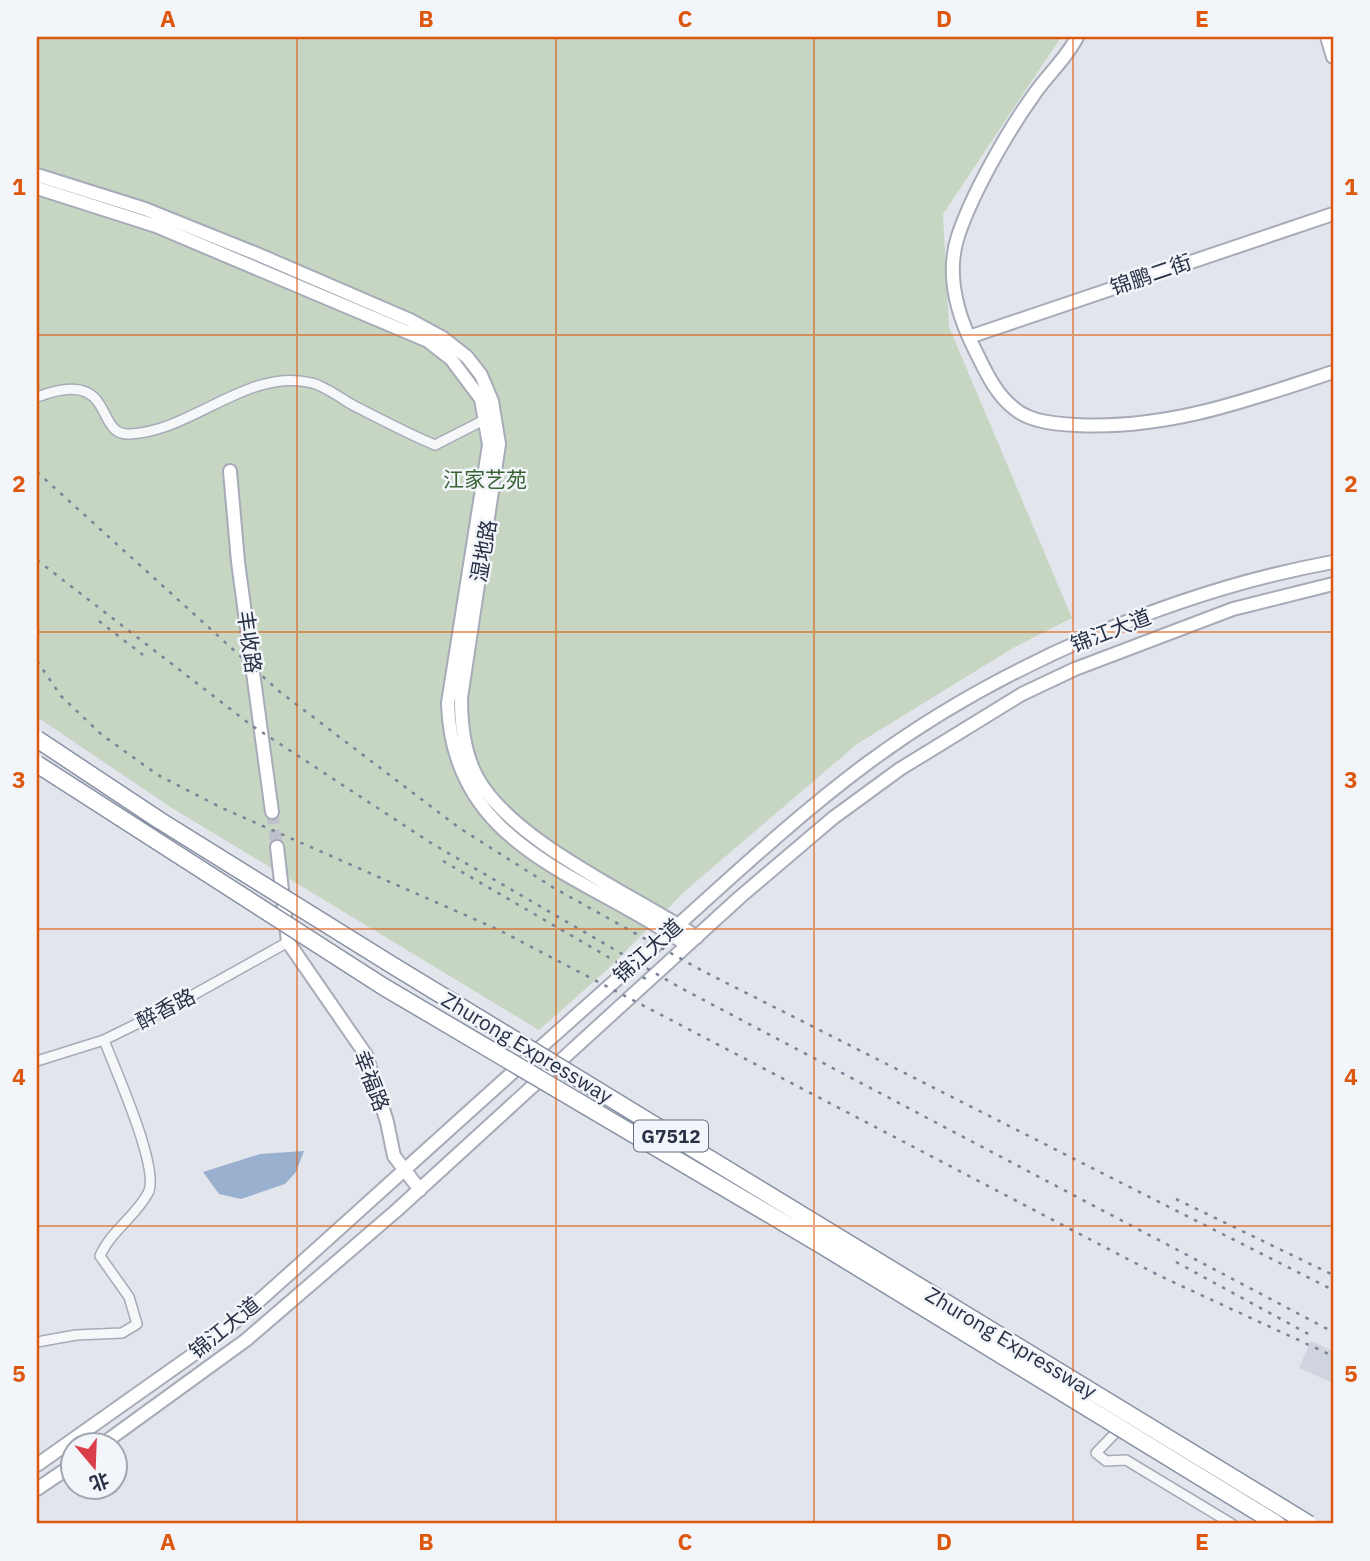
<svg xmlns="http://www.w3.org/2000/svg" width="1370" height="1561" viewBox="0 0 1370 1561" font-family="'IBM Plex Sans','Noto Sans SC',sans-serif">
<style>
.built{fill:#d0d4de}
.green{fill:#c6d6c2}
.water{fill:#9ab0cf}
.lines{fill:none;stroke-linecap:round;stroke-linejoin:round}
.secondary-tunnel{stroke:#bdc1cb;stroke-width:12;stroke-dasharray:12 6;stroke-linecap:butt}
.street-casing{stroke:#a6abb7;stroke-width:12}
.secondary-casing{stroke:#a6abb7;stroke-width:16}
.street{stroke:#f5f7f9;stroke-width:9}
.secondary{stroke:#fff;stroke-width:12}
.rail{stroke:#7a8397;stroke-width:2.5;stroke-dasharray:3.5 7;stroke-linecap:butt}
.highway-bridge-casing{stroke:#8891a4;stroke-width:19;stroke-linecap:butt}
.highway-bridge{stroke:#fff;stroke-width:16}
.grid{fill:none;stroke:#de570f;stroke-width:2;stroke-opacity:0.55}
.labels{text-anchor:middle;stroke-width:5;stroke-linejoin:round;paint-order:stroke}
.shield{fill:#f2f5f9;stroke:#656c7c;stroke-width:2}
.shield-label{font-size:19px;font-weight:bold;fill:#283146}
.street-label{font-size:21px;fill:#283146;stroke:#f2f5f9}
.park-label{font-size:21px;fill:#3a6334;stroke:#f2f5f9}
.neatline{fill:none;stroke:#de570f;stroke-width:2.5}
.grid-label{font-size:23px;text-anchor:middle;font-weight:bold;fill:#de570f}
</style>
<rect width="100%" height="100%" fill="#e2e5ec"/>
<path class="built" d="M1311 1341 1333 1351V1383L1299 1368Z"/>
<path class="green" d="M37 37H1061L943 214 949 327 1072 618 1013 648 857 744 685 891 608 969 539 1030 172 808 37 717Z"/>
<path class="water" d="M304 1151 296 1172 285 1184 241 1199 219 1194 203 1172 260 1154Z"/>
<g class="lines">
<path class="secondary-tunnel" d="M272 812 277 847"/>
<g class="street-casing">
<path id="street" d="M37 397C118 366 93 437 130 434 193 431 248 367 312 383 324 386 338 396 349 403 378 418 406 433 435 445L486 419
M37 1061 104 1040 177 1004 288 942
M37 1342 76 1335 122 1333 137 1324 129 1297 100 1256C110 1232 136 1216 148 1193 161 1170 114 1067 104 1040
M1121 1427 1096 1453 1106 1461 1126 1460 1232 1524"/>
</g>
<g class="secondary-casing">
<path id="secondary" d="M1077 37C1067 58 1046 76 1033 96 1007 132 972 194 958 236 946 273 957 314 974 348 985 370 995 394 1015 409 1030 422 1057 424 1076 425 1166 430 1249 400 1333 372
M1327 37 1333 57
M37 175 145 209 257 254 410 320 443 338 467 357 481 375 492 401 499 444 461 698C461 724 464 753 477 777 512 842 634 895 697 937
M37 188 156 226 428 341 451 359 481 399 489 445 448 703C452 849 586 874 687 945
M969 337 1333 214
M230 471 238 562 272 812
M277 847 288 942 366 1055 387 1122 394 1156 420 1190
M100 1446 246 1340 397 1210 740 897 833 818 900 769 1022 694 1075 669 1233 609 1333 584
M37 1465 208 1344 251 1308C381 1192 509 1074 640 959 716 892 788 822 869 762 999 666 1174 591 1333 562
M37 1489 74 1464"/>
</g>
<use href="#street" class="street"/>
<use href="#secondary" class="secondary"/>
<path class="rail" d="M37 472 280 692 458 827 554 888 701 970 1333 1290
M37 560 251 725 431 843 679 987 1333 1332
M99 621 143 655
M37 661 61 696 102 735 158 775 222 808 499 930 1160 1276 1333 1356
M443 861 646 979
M1176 1199 1333 1275
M1176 1262 1312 1336"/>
<g class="highway-bridge-casing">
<path id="highway-bridge" d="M37 739 159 820 392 965 1309 1524
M37 764 384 987 823 1246 1277 1524"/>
</g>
<use href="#highway-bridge" class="highway-bridge"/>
</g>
<path class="grid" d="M297 37V1524M556 37V1524M814 37V1524M1073 37V1524M37 335H1333M37 632H1333M37 929H1333M37 1226H1333"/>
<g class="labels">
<rect class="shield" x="634" y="1120.5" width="74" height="31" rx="5"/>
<g class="shield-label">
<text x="671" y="1143">G7512</text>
</g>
<g class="street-label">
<text transform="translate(1151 275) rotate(-19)" y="7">锦鹏二街</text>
<text transform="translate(484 551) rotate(-80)" y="7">湿地路</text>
<text transform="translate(1111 631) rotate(-21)" y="7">锦江大道</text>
<text transform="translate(249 642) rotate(82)" y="7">丰收路</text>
<text transform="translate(648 951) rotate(-42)" y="7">锦江大道</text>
<text transform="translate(166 1009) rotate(-27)" y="7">醉香路</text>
<text transform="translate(527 1048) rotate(31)" y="7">Zhurong Expressway</text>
<text transform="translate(371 1081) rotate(69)" y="7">幸福路</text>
<text transform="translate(225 1328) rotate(-39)" y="7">锦江大道</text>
<text transform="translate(1011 1343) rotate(31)" y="7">Zhurong Expressway</text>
</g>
<g class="park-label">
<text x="485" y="487">江家艺苑</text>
</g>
</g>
<rect width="1370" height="1561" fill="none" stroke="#f2f5f9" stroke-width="77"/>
<g transform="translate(94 1466) rotate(161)"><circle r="33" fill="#f2f5f9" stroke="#a1a7b1" stroke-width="2"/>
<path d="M0-5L12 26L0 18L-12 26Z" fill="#db3d4b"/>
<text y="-10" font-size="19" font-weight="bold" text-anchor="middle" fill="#283146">北</text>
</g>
<rect x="38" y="38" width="1294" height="1484" class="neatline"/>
<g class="grid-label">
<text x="168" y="27">A</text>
<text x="426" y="27">B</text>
<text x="685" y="27">C</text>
<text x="944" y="27">D</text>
<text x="1202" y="27">E</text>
<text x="19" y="195">1</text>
<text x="1351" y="195">1</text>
<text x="19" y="492">2</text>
<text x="1351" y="492">2</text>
<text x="19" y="788">3</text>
<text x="1351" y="788">3</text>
<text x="19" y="1085">4</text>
<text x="1351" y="1085">4</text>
<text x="19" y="1382">5</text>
<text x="1351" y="1382">5</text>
<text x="168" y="1550">A</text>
<text x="426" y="1550">B</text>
<text x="685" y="1550">C</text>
<text x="944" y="1550">D</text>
<text x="1202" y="1550">E</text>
</g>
</svg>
